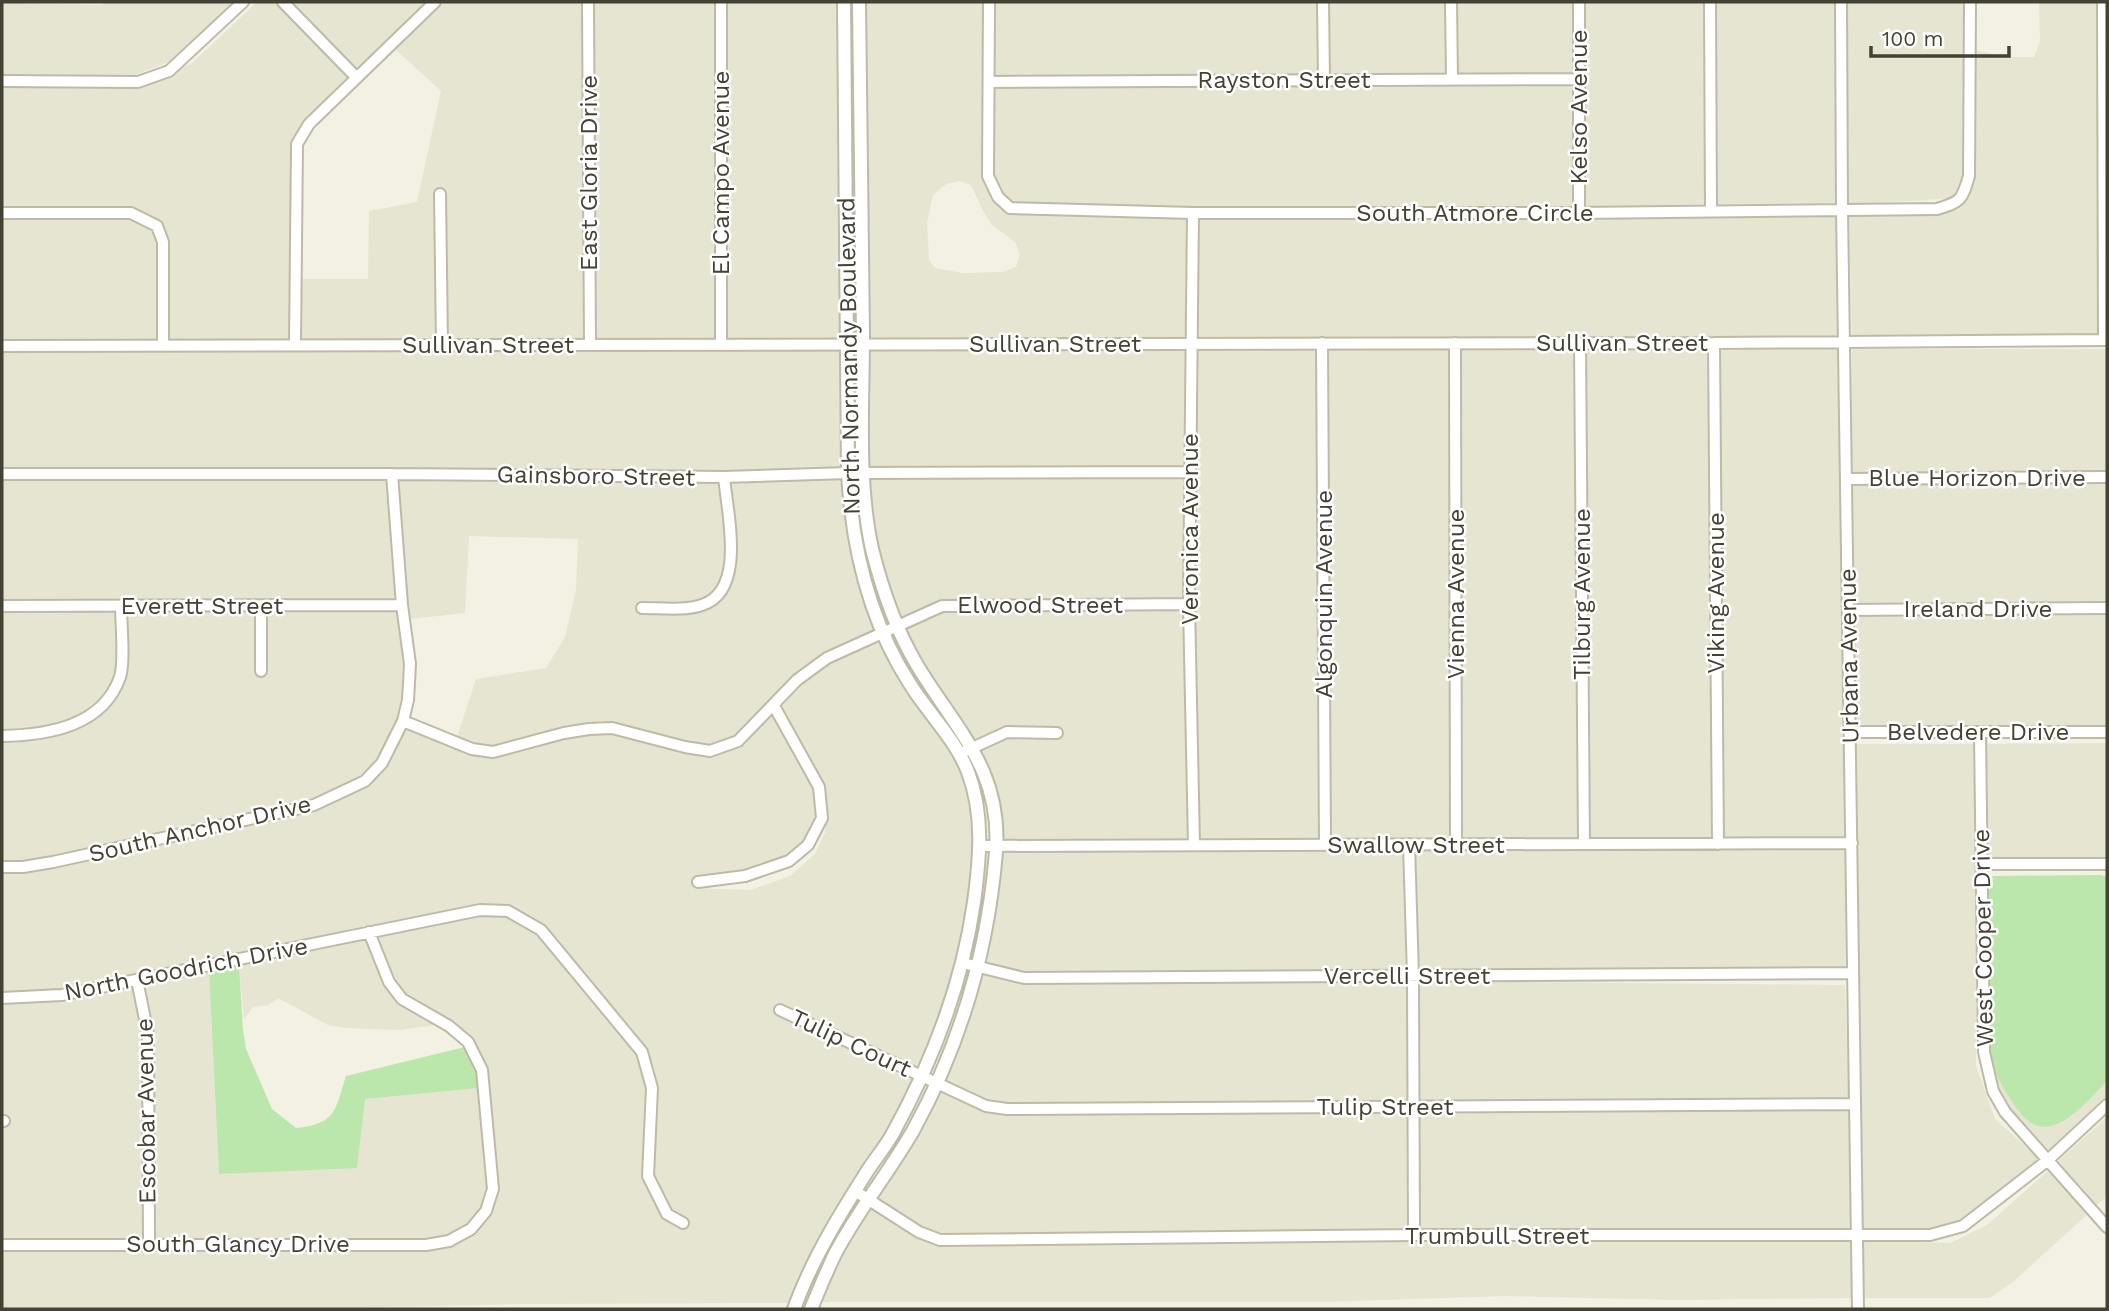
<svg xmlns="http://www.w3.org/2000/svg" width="2109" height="1311" viewBox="0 0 2109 1311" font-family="'Work Sans',sans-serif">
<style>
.residential{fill:#e6e5d1;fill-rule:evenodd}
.green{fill:#bbe6ac}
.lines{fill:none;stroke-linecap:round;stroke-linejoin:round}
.minor-casing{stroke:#bdbba6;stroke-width:14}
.tertiary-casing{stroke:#bdbba6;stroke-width:16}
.minor{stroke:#fff;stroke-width:10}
.tertiary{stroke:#fff;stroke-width:12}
.labels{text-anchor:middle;stroke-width:5;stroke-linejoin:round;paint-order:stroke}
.street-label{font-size:24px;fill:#434234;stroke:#fff}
</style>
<rect width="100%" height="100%" fill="#f2f1e3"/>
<path class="residential" d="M108 2H242L187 55 129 77 2 76V3L101 5Z
M257 2H277L349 77 305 120 293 141 291 339 168 340V242L159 221 131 207H2V87L130 88 191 64Z
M291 2H428L356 70Z
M440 2H584L585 339H446L444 188 435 189 437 339H300L301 279H368L369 211 417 202 441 91 394 48Z
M593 2H716V339H594Z
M725 2H839L843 339H725Z
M849 2H854L858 339H852Z
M864 2H984L992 198 1010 213 1188 219 1187 338 868 339ZM960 181 971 185 983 211 992 225 1015 242 1020 254 1016 267 1002 272 962 273 935 268 929 260 927 223 933 195 946 184Z
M993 2H1319V75L994 76Z
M1328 2H1446L1447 74H1329Z
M1456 2H1574L1575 73 1456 74Z
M1584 2H1705L1707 204 1584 207Z
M1715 2H1838L1840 203 1716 204Z
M1847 2H1965L1964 175 1959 192 1954 198 1849 205Z
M2039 2H2098V338H1852L1849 216 1955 209 1957 211 1961 208 1968 196 1973 176 1974 49 2001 57H2034L2040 41Z
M1575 84V207L1193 208 1012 202 1002 193 992 175 994 87Z
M1840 214 1842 338H1196L1198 219 1584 218Z
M2 218H131L154 230 159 243V340H2Z
M1450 348 1452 839H1330L1327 349Z
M1460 348H1576L1579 839H1461Z
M1585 348H1710L1713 838 1589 839Z
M1719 348 1842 349 1843 744 1847 837 1723 838Z
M843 349 844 468 724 472 396 468 2 469V351Z
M868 349H1186L1185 466 868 468Z
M1196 349H1317L1321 839 1198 840 1194 604Z
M1852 349H2107V472L1852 473Z
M1185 477V599L942 601 900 619 876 545 869 479Z
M388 479 397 599 2 600V480Z
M397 479 720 482 726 556 724 577 718 588 702 600 690 602 638 603V614L691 613 704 610 715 604 726 594 734 579 736 556 729 482 844 479 877 629 825 653 794 676 736 736 710 746 685 742 612 723H588L563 728 493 746 473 743 457 737 476 679 546 668 565 637 576 590 578 539 469 536 465 613 409 619Z
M2107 483V602L1853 604 1852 484Z
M398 610 405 664 403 699 398 720 379 759 362 777 313 800 52 857 22 862H2V741L52 735 84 726 109 708 125 677 126 611H256V676H265V611Z
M1185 610 1189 840 1001 841 979 750 1008 737 1061 738 1062 728 1007 726 974 741 921 662 904 629 943 611Z
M2 611H116V673L103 700 81 716 50 725 2 730Z
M2107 613V733H1853V615Z
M881 639 914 700 963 771 971 799 975 846 966 928 939 1025 920 1069 777 1004 774 1013 916 1079 791 1303 524 1304 310 1309H2V1250L426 1251 450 1247 472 1236 477 1231 497 1188 486 1068 470 1037 405 995 393 979 376 936 480 915 507 917 538 934 638 1054 647 1088 644 1179 662 1217 686 1230 689 1221 670 1210 653 1175 645 1048 544 926 510 907 479 904 371 925 61 990 2 993V872L53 867 315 811 368 785 386 766 405 728 470 754 492 757 565 738 589 734 611 733 684 753 710 756 742 745 773 714 814 789 815 831 808 846 749 879 693 877V888L751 890 790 876 815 854 825 833 824 787 780 707 799 684 829 662Z
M2107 743V866H1987V744Z
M1853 744H1977L1976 1066 1995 1119 2043 1162 1948 1233 1862 1231 1854 980 1856 837Z
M1847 848 1845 975 1417 971 1414 850Z
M1404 850 1408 971 1024 973 984 963 1000 852Z
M1986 935 1994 1065 2015 1106 2072 1116 2107 1081V1104L2050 1155 2003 1114 1986 1065Z
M366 938 385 986 400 1004 436 1025 400 1030 345 1028 328 1025 278 998 269 1005 253 1007 244 1019 239 964Z
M209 970 219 1174 357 1167 364 1099 479 1088 488 1188 482 1208 468 1224 448 1236 425 1240 153 1238V1034L143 984Z
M981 973 1024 983 1408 981 1407 1102 1007 1104 987 1100 943 1080Z
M1417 981 1845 985 1849 1098 1417 1102Z
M134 986 143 1034 144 1238 2 1239V1127L9 1126V1116H2V1004L63 1001Z
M939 1089 984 1111 1007 1115 1407 1112 1409 1230 941 1234 920 1227 875 1199Z
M1850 1109 1853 1230H1418L1417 1112Z
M2107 1117V1196L2096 1206 2057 1162Z
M2050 1169 2089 1213 2015 1280 1990 1298H1862V1241L1951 1243 1988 1224Z
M869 1208 916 1237 940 1245 1414 1241H1853V1298L1678 1300 1506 1296 1321 1302H819L840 1255Z"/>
<path class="green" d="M2101 875 2107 877V1081C2092 1096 2075 1118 2054 1125 2038 1131 2027 1122 2018 1110 2008 1097 1997 1079 1993 1063 1981 1014 1987 944 1987 892L1992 876Z
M239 964 243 1030 246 1049 272 1109 296 1128C336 1124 335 1111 346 1076L465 1047 477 1072 479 1088 365 1099 357 1168 219 1174 209 970Z"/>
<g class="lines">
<g class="minor-casing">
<path id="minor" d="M283 2 356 77
M588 2 590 345
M721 2V345
M989 2 988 176 998 197 1010 208 1193 213H1579L1937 209C1961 202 1962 200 1969 176L1970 2
M1323 2 1324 80
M1451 2 1452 79
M1579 2V213
M1710 2 1711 210
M1841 2 1842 210 1858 1309
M2103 2 2104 340
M2 81 138 82 169 71 243 2
M989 82 1579 79
M440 194 442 345
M2 213H131L157 226 163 242V345
M1193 213 1189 604 1194 845
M1322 343 1325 845
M1455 343 1456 844
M1580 343 1584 844
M1714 343 1718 844
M295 345 297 144 309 124 435 2
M2 346 1714 343 2107 340
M2 474H392L724 477 848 473 1189 472
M1847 479 2107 477
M2 606 402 605
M261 606V671
M642 608C661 608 684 611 702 605 747 591 727 512 724 477
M1848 610 2107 608
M403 721 472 749 493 752 564 733 589 729 612 728 685 747 710 751 738 741 797 680 827 658 942 606 1189 604
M1850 732H2107
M1980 733 1984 1052 1993 1091 2005 1112 2107 1227
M2 736C49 735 103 726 120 677 125 662 121 623 121 606
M959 754 1007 732 1057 733
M1409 844 1413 976 1414 1235
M980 846 1852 843
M1982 864H2107
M2 867H23L53 862 314 805 365 781 382 763 403 721 408 700 410 664 402 605 392 474
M698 882 745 876 789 861 808 845 822 818 819 787 774 706
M963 963 1024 978 1853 973
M137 980 148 1034 149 1243
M2 998 62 995 480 910 508 911 541 930 642 1052 652 1088 648 1176 667 1214 683 1223
M780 1010 986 1106 1007 1109 1854 1104
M2 1121H4
M855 1191 919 1232 940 1240 1414 1235H1930L1963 1226 2048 1160 2107 1105
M2 1245H426L449 1241 471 1229 486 1211 493 1189 482 1070 468 1042 449 1026 402 999 389 982 369 932"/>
</g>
<g class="tertiary-casing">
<path id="tertiary" d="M794 1309C812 1259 840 1214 868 1170 876 1158 885 1147 892 1135 933 1061 962 986 974 902 980 858 984 814 968 772 956 740 928 713 910 684 870 622 852 547 848 473L844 2
M811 1309C819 1290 827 1270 836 1252 859 1209 890 1171 914 1129 961 1043 988 950 996 852 1002 769 956 730 917 665 896 630 882 589 872 549 857 480 863 405 863 335 862 224 861 113 859 2"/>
</g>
<use href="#minor" class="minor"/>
<use href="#tertiary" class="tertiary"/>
</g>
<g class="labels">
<g class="street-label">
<text x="1284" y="88">Rayston Street</text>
<text transform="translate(1579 107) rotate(-90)" y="8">Kelso Avenue</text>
<text transform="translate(589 173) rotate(-90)" y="8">East Gloria Drive</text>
<text transform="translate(721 173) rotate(-90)" y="8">El Campo Avenue</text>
<text x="1475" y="221">South Atmore Circle</text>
<text x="1622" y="351">Sullivan Street</text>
<text x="1055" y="352">Sullivan Street</text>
<text x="488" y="353">Sullivan Street</text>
<text transform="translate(849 356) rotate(-91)" y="8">North Normandy Boulevard</text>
<text transform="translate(596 476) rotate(1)" y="8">Gainsboro Street</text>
<text x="1977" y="486">Blue Horizon Drive</text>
<text transform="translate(1190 529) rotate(-90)" y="8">Veronica Avenue</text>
<text transform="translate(1716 593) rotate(-90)" y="8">Viking Avenue</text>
<text transform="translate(1324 594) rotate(-90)" y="8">Algonquin Avenue</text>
<text transform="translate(1456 594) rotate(-90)" y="8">Vienna Avenue</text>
<text transform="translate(1582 594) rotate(-90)" y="8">Tilburg Avenue</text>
<text x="1040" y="613">Elwood Street</text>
<text x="202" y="614">Everett Street</text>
<text x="1978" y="617">Ireland Drive</text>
<text transform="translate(1849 656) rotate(-91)" y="8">Urbana Avenue</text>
<text x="1978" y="740">Belvedere Drive</text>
<text transform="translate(200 829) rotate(-13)" y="8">South Anchor Drive</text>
<text x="1416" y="853">Swallow Street</text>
<text transform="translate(1983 938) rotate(-91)" y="8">West Cooper Drive</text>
<text transform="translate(186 969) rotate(-11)" y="8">North Goodrich Drive</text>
<text x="1407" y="984">Vercelli Street</text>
<text transform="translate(851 1043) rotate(25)" y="8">Tulip Court</text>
<text x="1385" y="1115">Tulip Street</text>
<text transform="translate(146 1111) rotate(-91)" y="8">Escobar Avenue</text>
<text x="1497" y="1244">Trumbull Street</text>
<text x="238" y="1252">South Glancy Drive</text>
</g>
</g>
<rect width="2109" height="1311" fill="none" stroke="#434234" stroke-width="7"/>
<path d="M1871 46v10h138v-10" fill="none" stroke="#434234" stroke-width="3.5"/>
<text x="1882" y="46" font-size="21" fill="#434234" stroke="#ffffff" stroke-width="5" paint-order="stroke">100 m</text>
</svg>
